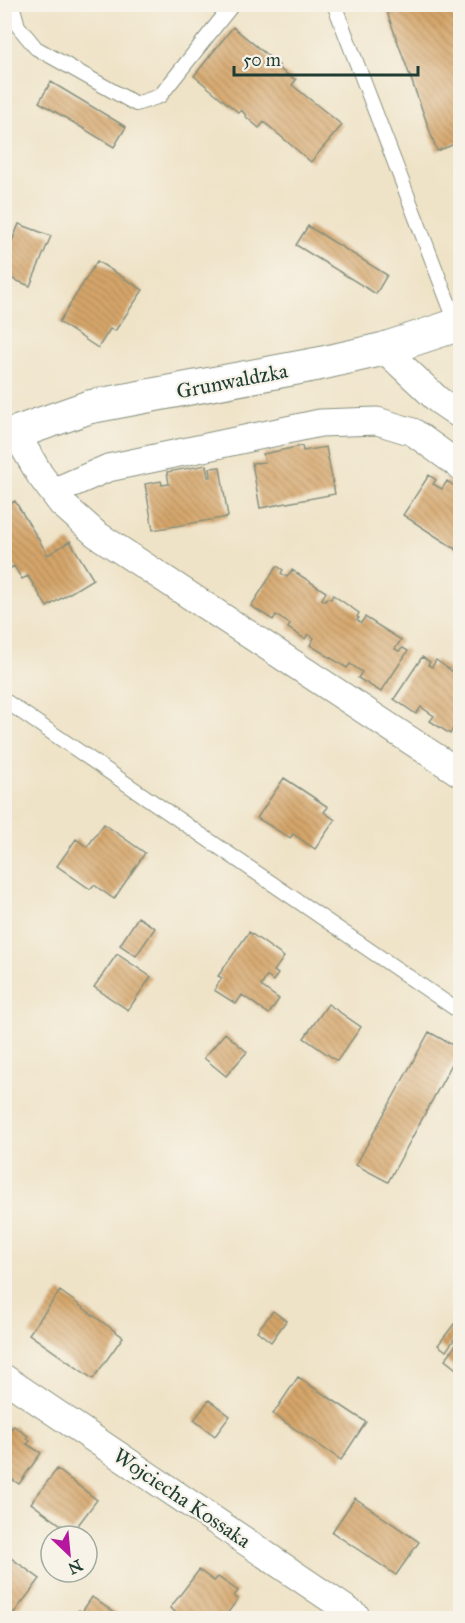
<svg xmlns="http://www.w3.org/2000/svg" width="465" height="1623" viewBox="0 0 465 1623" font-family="'IM FELL Great Primer',serif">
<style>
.building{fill:url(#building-back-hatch)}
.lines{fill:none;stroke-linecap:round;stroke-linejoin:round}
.service-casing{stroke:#87907e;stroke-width:16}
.minor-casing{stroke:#87907e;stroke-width:29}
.tertiary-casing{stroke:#87907e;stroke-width:35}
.service{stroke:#fff;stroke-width:14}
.minor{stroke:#fff;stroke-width:27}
.tertiary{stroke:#fff;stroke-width:33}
.labels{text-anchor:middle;stroke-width:4.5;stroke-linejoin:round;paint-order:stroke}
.street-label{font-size:21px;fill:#1f3d34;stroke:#f7f3e8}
</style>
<defs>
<pattern id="building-back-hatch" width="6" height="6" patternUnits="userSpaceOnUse" patternTransform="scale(1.5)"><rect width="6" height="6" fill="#d6a66a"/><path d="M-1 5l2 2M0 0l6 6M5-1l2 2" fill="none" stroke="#ad8858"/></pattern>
</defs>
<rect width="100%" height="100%" fill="#f7f3e8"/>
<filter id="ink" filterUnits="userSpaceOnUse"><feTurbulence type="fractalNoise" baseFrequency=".0167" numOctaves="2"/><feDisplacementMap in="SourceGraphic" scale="12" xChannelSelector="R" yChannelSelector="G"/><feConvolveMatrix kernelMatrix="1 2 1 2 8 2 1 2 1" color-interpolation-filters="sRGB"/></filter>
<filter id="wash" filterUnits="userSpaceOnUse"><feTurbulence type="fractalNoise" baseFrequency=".008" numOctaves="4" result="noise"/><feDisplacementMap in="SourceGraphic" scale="24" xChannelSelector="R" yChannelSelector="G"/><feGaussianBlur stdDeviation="1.35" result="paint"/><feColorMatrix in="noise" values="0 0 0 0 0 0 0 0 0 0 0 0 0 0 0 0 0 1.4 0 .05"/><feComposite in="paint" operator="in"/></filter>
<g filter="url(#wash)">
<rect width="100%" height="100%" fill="#efe3c7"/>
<g id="blocks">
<path class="building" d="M384 4H460V142L437 151Z
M233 27 279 65 277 66 282 71 296 80 292 85 342 125 311 162 264 122 259 128 245 116 246 115 241 110 239 113 194 76Z
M51 82 126 127 114 147 39 102Z
M19 224 51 236 30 286 5 276 12 258 6 256Z
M308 226 387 275 376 294 296 245Z
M97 261 143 290 115 331 110 329 98 348 59 322Z
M302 446 303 451 326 447 335 494 260 508 252 463 265 462 263 454Z
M206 465 208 477H211L210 468 220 467 228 517 153 530 145 484 161 481 162 485 169 484 167 472Z
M429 475 436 480 433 484 442 489 447 481 460 490V552L403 515Z
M15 501 48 555 70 541 93 579 47 607 28 576 22 579 14 566 4 572V507Z
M277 566 283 570 281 573 287 577 292 570 326 592 322 599 325 601 327 598 331 599 333 595 359 613 357 617 359 618 357 620 361 623 365 617 401 640 395 649 399 651 403 648 408 651 381 692 358 678 362 672 350 664 347 668 310 645 314 638 308 634 305 639 288 628 290 624 276 615 273 620 251 606Z
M422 657 430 662 428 665 432 667 436 660 460 677V742L454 737 458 731 453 728 450 734 430 721 434 716 421 707 416 714 394 699Z
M284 778 328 807 324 812 335 820 315 849 293 834 290 838 257 818Z
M104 824 145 853 114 899 94 885 90 889 57 866 76 839 87 847Z
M138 917 155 928 136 956 120 945Z
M249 932 284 957 274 971 278 974 273 981 267 976 261 986 279 999 269 1014 242 995 236 1004 214 990 222 978 218 976Z
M117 954 151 977 128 1010 94 987Z
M328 1004 361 1027 337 1061 304 1038Z
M429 1032 460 1049 388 1182 356 1165Z
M225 1033 247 1052 226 1076 204 1058Z
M60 1291 123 1337 93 1379 29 1334Z
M273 1311 286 1321 271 1342 257 1331Z
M454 1324 460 1328V1331L446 1351 438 1345Z
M460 1339V1372L445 1360Z
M298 1377 366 1422 341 1460 273 1414Z
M209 1400 230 1416 215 1436 194 1420Z
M8 1425 12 1428 14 1426 28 1436 26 1438 30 1441 27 1444 41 1453 19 1484 4 1474V1430Z
M57 1469 97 1500 72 1533 31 1503Z
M355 1498 419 1542 396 1575 332 1532Z
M4 1553 40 1579 14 1613 4 1605Z
M199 1570 214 1581 218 1577 238 1591 234 1596 238 1599 224 1618H184L170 1608Z
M92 1597 122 1618H73L79 1610 82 1612Z"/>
</g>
</g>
<g filter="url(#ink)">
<use href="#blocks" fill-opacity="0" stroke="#87907e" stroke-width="1.5"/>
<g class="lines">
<g class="service-casing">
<path id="service" d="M12 4 18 26 36 48 136 104 160 96 233 4
M334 4 457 325
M4 700 460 1012"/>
</g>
<g class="minor-casing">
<path id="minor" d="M384 349 438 400 460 415
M15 432 40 475 62 504 96 534 460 773
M53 492 108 468 320 423 377 421 413 432 460 466
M4 1378 356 1616 355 1618"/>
</g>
<g class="tertiary-casing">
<path id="tertiary" d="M4 437 89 407 318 364 384 349 460 324"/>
</g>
<use href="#service" class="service"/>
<use href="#minor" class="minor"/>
<use href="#tertiary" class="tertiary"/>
</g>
</g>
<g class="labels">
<g class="street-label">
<text transform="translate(232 381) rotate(-11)" y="7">Grunwaldzka</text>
<text transform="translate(182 1498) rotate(34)" y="7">Wojciecha Kossaka</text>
</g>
</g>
<rect width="465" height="1623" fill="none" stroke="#f7f3e8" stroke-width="24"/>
<g transform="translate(69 1554) rotate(154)"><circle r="28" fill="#f7f3e8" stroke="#a1aaa0" stroke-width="1.5"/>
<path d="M0-4.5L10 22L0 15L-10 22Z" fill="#b5179e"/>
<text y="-9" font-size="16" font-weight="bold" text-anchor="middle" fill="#1f3d34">N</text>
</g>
<path d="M234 66v9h184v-9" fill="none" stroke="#1f3d34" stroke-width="3"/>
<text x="243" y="66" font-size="18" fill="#1f3d34" stroke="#f7f3e8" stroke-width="4.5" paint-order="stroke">50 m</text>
</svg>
